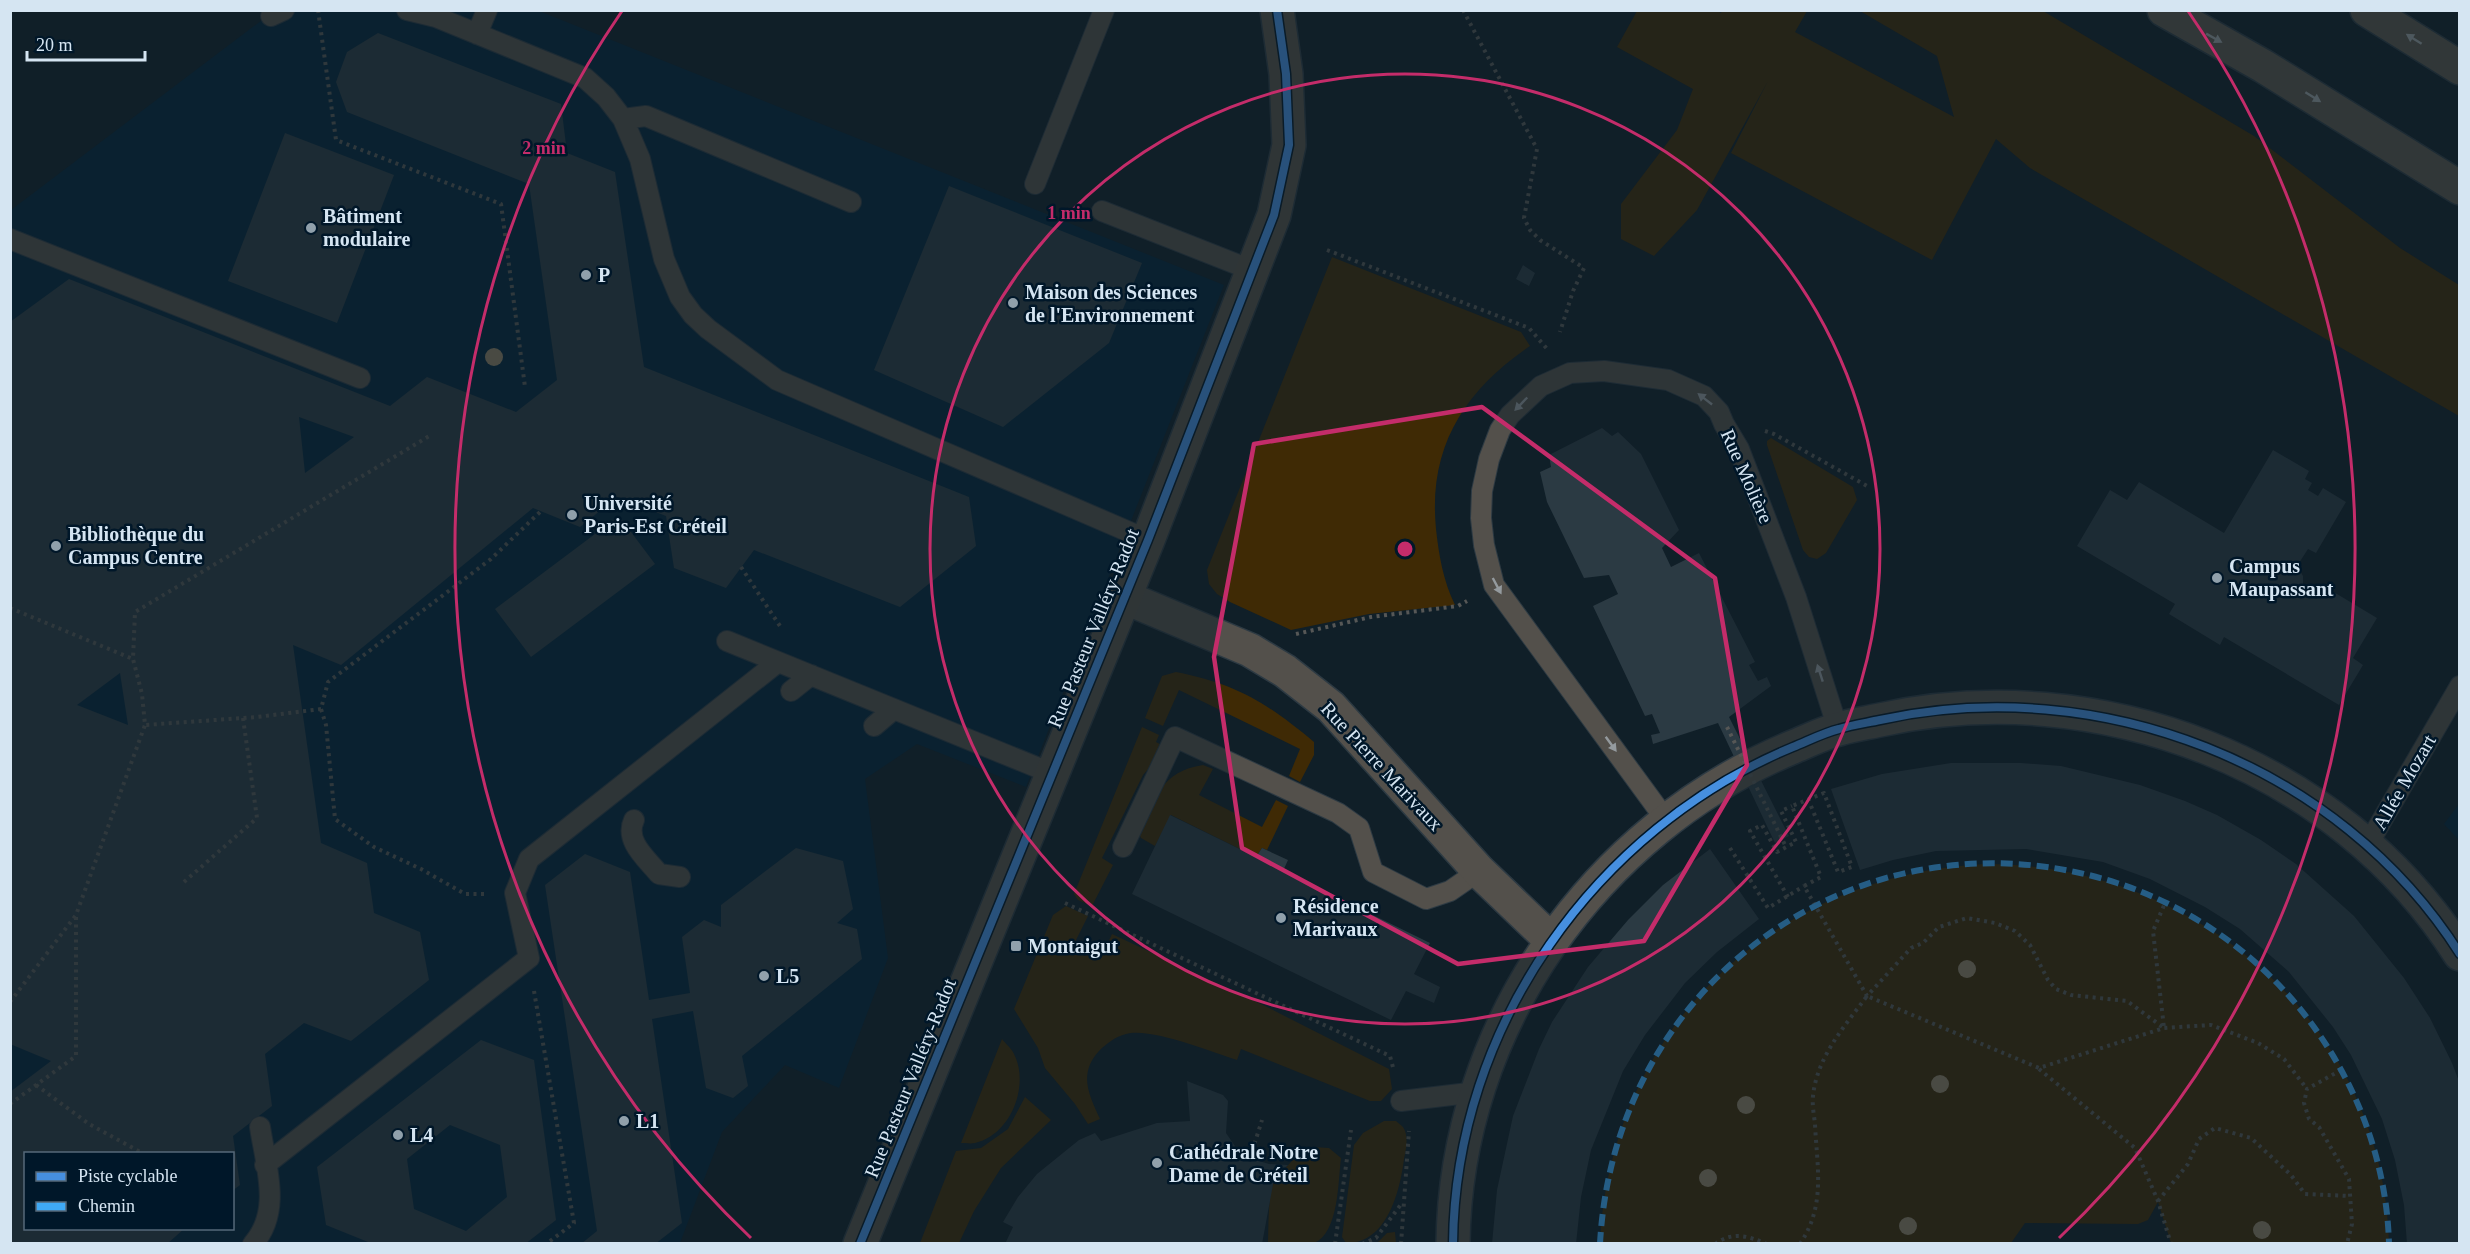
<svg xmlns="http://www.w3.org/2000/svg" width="2470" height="1254" viewBox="0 0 2470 1254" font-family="'Times New Roman',serif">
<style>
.built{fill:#04253a;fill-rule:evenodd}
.green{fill:#3f2a05}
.building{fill:#2b3a43;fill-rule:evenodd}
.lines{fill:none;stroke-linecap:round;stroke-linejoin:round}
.lane-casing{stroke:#2d3a43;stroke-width:22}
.street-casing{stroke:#2d3a43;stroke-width:36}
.secondary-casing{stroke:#2d3a43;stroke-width:36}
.highway-casing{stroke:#2d3a43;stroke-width:36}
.path{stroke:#565756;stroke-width:4;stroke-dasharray:3 4.5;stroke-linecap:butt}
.lane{stroke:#53504b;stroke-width:20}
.street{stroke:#53504b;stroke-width:33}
.secondary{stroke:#565148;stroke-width:33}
.highway{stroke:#59554c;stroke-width:33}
.path-bridge{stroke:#565756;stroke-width:4;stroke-dasharray:3 4.5;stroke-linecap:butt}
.quiet{stroke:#3fa9f5;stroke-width:6;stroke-dasharray:12 6;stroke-linecap:butt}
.cycleway-casing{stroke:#001729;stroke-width:11}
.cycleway{stroke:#468fdf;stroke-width:8}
.tree{fill:#8e7f65}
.oneway{fill:#979d9f}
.oneway2{fill:#949a9e}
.marked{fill:none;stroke:#c42c6a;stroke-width:4.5;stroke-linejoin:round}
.ring{fill:none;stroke:#c42c6a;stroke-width:3}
.poi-dot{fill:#90a0ab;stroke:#001729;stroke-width:2}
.labels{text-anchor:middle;stroke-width:5;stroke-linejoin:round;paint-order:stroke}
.poi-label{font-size:20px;font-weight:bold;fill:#d5e5f2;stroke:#001729;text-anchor:start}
.street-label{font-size:20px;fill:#d5e5f2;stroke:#001729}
.centre{fill:#c42c6a;stroke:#001729;stroke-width:3}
.ring-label{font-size:18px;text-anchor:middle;font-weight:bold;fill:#c42c6a;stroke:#001729;stroke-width:5;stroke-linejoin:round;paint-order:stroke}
</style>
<rect width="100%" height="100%" fill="#101f28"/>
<path class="built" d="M274 11H539L1224 285 1026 787 917 744 865 779 888 958 839 1088 785 1065 722 1132 680 1243 11 1244V210ZM26 1154H232V1228H26Z
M2459 804V840L2444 824Z"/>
<path class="green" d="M1716 10 1721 13 1722 10 1807 11 1795 32 1954 117 1937 56 1860 11H2043L2254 136 2400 248 2459 285V416L2030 168 1996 139 1932 260 1731 153 1768 81 1697 210 1654 256 1621 239V204L1677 130 1693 89 1617 47 1637 11Z
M1332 257 1521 332 1530 346C1464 391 1428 447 1436 529 1439 556 1443 580 1455 605L1369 614 1291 630 1230 602 1217 594 1209 584 1207 570Z
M1771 438 1853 487 1857 500 1826 553 1817 559 1809 557 1803 550 1767 445V441Z
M1176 672C1237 684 1267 703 1314 742V755L1300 782 1289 776 1300 749 1179 690 1163 726 1145 718 1162 676Z
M1142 727 1159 735 1156 742 1167 748 1143 775 1102 858 1113 865 1092 906 1078 900 1074 894Z
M1203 765 1213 769 1199 795 1262 827 1276 800 1288 806 1267 850 1262 848 1256 857 1171 815 1155 846 1141 838 1139 834C1154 800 1161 771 1203 765Z
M1987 864C2199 864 2384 1026 2389 1243H2171L2158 1202 2148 1220 2138 1224 2025 1223 2011 1243H1600C1610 1029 1774 873 1987 864Z
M1066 906 1088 916 1072 948 1100 960 1112 934 1265 1006 1389 1069 1392 1089 1381 1101H1370L1241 1049 1237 1060C1211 1052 1151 1027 1126 1034 1115 1037 1107 1043 1099 1051 1078 1074 1089 1095 1100 1119L1088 1124 1075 1104 1045 1068 1038 1048 1014 1009 1053 915Z
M1002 1039C1006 1044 1012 1049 1014 1054 1030 1085 1011 1135 975 1143 971 1144 965 1143 961 1143Z
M1025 1097 1051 1120 1001 1168 974 1211 959 1243H920L956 1151 981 1148 1008 1129Z
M1384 1121H1396C1398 1123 1401 1125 1403 1127 1409 1136 1406 1149 1404 1159 1400 1191 1387 1244 1346 1243L1342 1237 1354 1145 1363 1133Z
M1313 1147 1329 1148 1341 1158C1338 1181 1339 1233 1314 1243 1305 1247 1279 1244 1268 1243 1269 1227 1267 1189 1277 1177 1285 1166 1293 1164 1297 1151Z
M1395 1232 1396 1243H1377L1387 1233Z"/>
<path class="building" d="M378 33 561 104 567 153 615 172 644 367 969 497 976 546 900 607 754 550 726 588 674 568 666 516 617 497 580 527 533 508 341 665 293 645 321 843 367 863 374 913 420 932 429 980 351 1041 304 1023 265 1054 272 1106 233 1136 240 1185 232 1191V1154H26V1228H185L167 1244H10V1092L51 1061 10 1044V322L69 279 390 406 427 377 516 412 557 380 529 184 347 112 336 82 347 52ZM299 417 354 437 305 473ZM120 673 128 725 77 705Z
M285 133 394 175 337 323 228 281Z
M949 186 1142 263 1109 343 1003 427 874 370Z
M1523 265 1535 273 1529 286 1516 279Z
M1602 428 1612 436 1618 432 1641 454 1679 530 1662 548 1671 567 1699 553 1755 662 1749 665 1758 681 1767 677 1771 686 1729 717 1789 836 1775 843 1718 723 1653 744 1651 735 1660 733 1652 714 1645 716 1593 606 1618 594 1609 575 1584 578 1547 502 1540 472 1551 467 1549 455Z
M2273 450 2309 471 2305 479 2312 483 2308 490 2318 496 2323 488 2346 502 2316 553 2308 549 2297 566 2303 576V587L2320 598 2327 588 2377 618 2353 658 2363 665 2339 705 2224 637 2220 645 2169 614 2175 604 2077 546 2110 490 2127 500 2139 482 2224 533Z
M619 516 655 564 531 657 495 609Z
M1951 763H2021L2061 766 2140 785 2185 801 2217 815 2261 840 2296 864 2354 916 2404 978 2430 1018 2452 1063 2460 1084V1244H2407L2404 1205 2395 1160 2382 1119 2351 1055 2333 1027 2289 972 2240 929 2205 907 2150 879 2103 862 2026 849 1936 851 1893 860 1860 870 1831 789 1882 774Z
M1170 815 1256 857 1262 848 1288 860 1283 871 1430 943 1414 974 1440 987 1434 1003 1406 991 1391 1020 1132 894Z
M796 848 843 861 853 909 837 923 857 929 862 959 742 1056 748 1086 733 1098 706 1088 693 1011 652 1019 682 1223 655 1244H581L597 1231 545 885 585 854 630 872 649 1000 690 993 682 937 704 920 721 927V905Z
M1710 849 1759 919 1717 952 1685 983 1645 1035 1623 1071 1591 1150 1581 1197 1576 1244H1492L1497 1190 1513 1116 1539 1049 1552 1022 1588 967 1628 920 1663 885Z
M481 1040 534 1060 556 1220 525 1244H373L326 1225 317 1167ZM450 1125 500 1145 507 1197 466 1231 414 1209 407 1159Z
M1187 1081 1223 1095 1228 1101 1226 1133 1237 1149 1259 1161 1269 1164 1288 1165 1274 1179 1262 1244H1005L1013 1227 1003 1222 1018 1197 1037 1174 1079 1140 1095 1133 1101 1141 1157 1123 1190 1121Z"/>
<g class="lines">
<g class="lane-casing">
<path id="lane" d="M407 10 436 17 585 78 606 97 623 119 640 159 664 259 680 297 693 315 708 329 777 380 1148 540
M271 16 284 10
M477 34 487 10
M623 119 646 116 851 202
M1035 184 1104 10
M1102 211 1254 271
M10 239 360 378
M727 641 1051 773
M791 691 811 675
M874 726 894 709
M634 820C624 841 647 859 659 874L680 877
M1666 820 1494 585 1484 545 1481 518 1482 491 1489 459 1500 430 1510 415 1541 386 1570 373 1604 371 1668 380 1704 396 1719 412 1724 424 1739 449 1796 597 1838 729
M2367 846 2460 686
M1123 847 1175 737 1338 813 1359 828 1373 872 1426 899 1450 891 1479 871
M1401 1101 1477 1092
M265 1165 529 958 515 893 529 859 778 662
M253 1244C282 1211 266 1167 260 1127"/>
</g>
<g class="street-casing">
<path id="street" d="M1124 597 1250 650 1285 671 1331 707 1479 871 1551 940
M1453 1244C1455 1027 1595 829 1793 747 1808 741 1823 733 1839 729 1852 725 1866 723 1880 720 2098 672 2339 763 2460 954"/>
</g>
<g class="secondary-casing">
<path id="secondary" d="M860 1244 1148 540 1274 215 1289 145 1286 74 1277 10"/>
</g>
<g class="highway-casing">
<path id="highway" d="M2164 10 2263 66 2460 188
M2367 10 2460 68"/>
</g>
<path class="path" d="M318 10 336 140 501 204 525 387
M1463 10 1537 149 1524 218 1530 230 1540 240 1584 268 1573 291 1560 332
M1327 250 1529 328 1548 350
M1765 431 1774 434 1869 487
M741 567 782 629
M10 608 133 659
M1296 634 1371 617 1458 606 1467 601
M321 709 257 717 145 725 142 694 133 659 135 612 431 435
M1811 806 1838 872 1852 867 1824 793 1792 806 1821 877 1804 886 1867 996 1911 948 1923 943 1939 927 1967 918 1995 923 2015 931 2030 945 2048 980 2056 989 2071 995 2127 1001 2164 1028 2153 931 2165 903
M1730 848 1768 908 1804 886
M184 882 257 818 243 718
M484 894H465L421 869 374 847 335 819 326 725 321 709 328 682 491 559 541 511
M1788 897 1750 831 1762 825 1777 852 1796 842 1781 811 1792 806
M1065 903 1390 1056 1394 1071
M534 991 574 1223 546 1244
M10 1002 76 915 145 725
M2039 1069 2135 1148 2158 1201 2171 1244
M2341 1070 2307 1089 2304 1103 2309 1119 2319 1127 2349 1179 2352 1224 2347 1244
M36 1085 89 1124 144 1154
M10 1104 76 1056V916
M1250 1158 1262 1120
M2158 1201 2188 1164 2199 1139 2215 1128 2251 1138 2291 1175 2305 1194 2350 1196
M1335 1244 1351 1130
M1362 1244 1376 1238 1402 1203
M1401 1244 1409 1131
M1715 1244C1733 1231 1748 1236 1767 1244
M1800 1244C1826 1205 1817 1168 1815 1124 1814 1115 1812 1105 1813 1096 1817 1057 1844 1027 1867 996L2039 1068 2164 1028 2211 1025 2258 1043 2284 1059 2307 1089"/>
<use href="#lane" class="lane"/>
<use href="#street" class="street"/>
<use href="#secondary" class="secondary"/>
<use href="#highway" class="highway"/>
<path class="path-bridge" d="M1727 727 1786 847"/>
<path class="quiet" d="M1600 1244C1614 980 1863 802 2117 883 2194 908 2263 958 2311 1023 2358 1086 2387 1164 2389 1244"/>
<g class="cycleway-casing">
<path id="cycleway" d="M860 1244 1148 540 1274 215 1289 145 1286 74 1277 10
M1453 1244C1455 1027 1595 829 1793 747 1808 741 1823 733 1839 729 1852 725 1866 723 1880 720 2098 672 2339 763 2460 954"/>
</g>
<use href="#cycleway" class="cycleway"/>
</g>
<g class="tree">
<circle cx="494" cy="357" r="9"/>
<circle cx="1967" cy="969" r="9"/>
<circle cx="1940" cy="1084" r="9"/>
<circle cx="1746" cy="1105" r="9"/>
<circle cx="1708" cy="1178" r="9"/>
<circle cx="1908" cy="1226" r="9"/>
<circle cx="2262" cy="1230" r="9"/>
</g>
<defs><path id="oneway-solid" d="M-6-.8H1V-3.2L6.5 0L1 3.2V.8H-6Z" transform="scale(1.5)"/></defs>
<g class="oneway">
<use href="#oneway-solid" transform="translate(2214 38) rotate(29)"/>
<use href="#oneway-solid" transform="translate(2414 39) rotate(-148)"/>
<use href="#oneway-solid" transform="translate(2313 97) rotate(32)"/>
</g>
<g class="oneway2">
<use href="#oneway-solid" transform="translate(1705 399) rotate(-142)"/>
<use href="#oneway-solid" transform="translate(1521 404) rotate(134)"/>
<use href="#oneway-solid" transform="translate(1497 586) rotate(62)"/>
<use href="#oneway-solid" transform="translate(1820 673) rotate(-108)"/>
<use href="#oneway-solid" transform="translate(1611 744) rotate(54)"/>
</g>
<path d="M0 0H2470V1254H0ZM1482 407 1715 578 1747 765 1644 941 1458 964 1242 848 1214 657 1254 444Z" fill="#101f28" fill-opacity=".55" fill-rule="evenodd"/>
<path class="marked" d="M1482 407 1715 578 1747 765 1644 941 1458 964 1242 848 1214 657 1254 444Z"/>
<g class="ring">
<circle cx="1405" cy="549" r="475"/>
<path d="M751 1238A950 950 0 0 1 622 11M2188 11A950 950 0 0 1 2059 1238"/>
</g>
<g class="poi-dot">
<circle cx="311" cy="228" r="6"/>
<circle cx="586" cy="275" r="6"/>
<circle cx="1013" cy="303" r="6"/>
<circle cx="572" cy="515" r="6"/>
<circle cx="56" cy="546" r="6"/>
<circle cx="2217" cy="578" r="6"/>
<circle cx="1281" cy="918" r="6"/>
<rect x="1010" y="940" width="12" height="12" rx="3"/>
<circle cx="764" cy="976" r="6"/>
<circle cx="624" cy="1121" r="6"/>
<circle cx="398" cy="1135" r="6"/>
<circle cx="1157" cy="1163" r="6"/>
</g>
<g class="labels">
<g class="poi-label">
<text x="323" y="223">Bâtiment<tspan x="323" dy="23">modulaire</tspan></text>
<text x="598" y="282">P</text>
<text x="1025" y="299">Maison des Sciences<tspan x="1025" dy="23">de l'Environnement</tspan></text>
<text x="584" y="510">Université<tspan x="584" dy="23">Paris-Est Créteil</tspan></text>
<text x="68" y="541">Bibliothèque du<tspan x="68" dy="23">Campus Centre</tspan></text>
<text x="2229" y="573">Campus<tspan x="2229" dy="23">Maupassant</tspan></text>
<text x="1293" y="913">Résidence<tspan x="1293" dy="23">Marivaux</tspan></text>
<text x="1028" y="953">Montaigut</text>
<text x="776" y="983">L5</text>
<text x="636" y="1128">L1</text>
<text x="410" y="1142">L4</text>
<text x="1169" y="1159">Cathédrale Notre<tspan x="1169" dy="23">Dame de Créteil</tspan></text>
</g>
<g class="street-label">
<text transform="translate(1747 476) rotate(66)" y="7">Rue Molière</text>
<text transform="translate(1093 628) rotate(-68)" y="7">Rue Pasteur Valléry-Radot</text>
<text transform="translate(1382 766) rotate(47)" y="7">Rue Pierre Marivaux</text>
<text transform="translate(2404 782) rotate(-60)" y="7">Allée Mozart</text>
<text transform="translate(910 1078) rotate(-68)" y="7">Rue Pasteur Valléry-Radot</text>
</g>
</g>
<circle cx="1405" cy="549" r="9" class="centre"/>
<g class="ring-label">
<text x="544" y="154">2 min</text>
<text x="1069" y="219">1 min</text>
</g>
<rect width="2470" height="1254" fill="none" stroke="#d5e5f2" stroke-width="24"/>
<rect x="24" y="1152" width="210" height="78" fill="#001729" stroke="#556979" stroke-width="1.5"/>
<rect x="36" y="1172" width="30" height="9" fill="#468fdf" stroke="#556979" stroke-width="1.5"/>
<text x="78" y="1182" font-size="18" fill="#d5e5f2">Piste cyclable</text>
<rect x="36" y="1202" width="30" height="9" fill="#3fa9f5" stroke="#556979" stroke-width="1.5"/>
<text x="78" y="1212" font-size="18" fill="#d5e5f2">Chemin</text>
<path d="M27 51v9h118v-9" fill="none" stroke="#d5e5f2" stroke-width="3"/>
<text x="36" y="51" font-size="18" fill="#d5e5f2" stroke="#001729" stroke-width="4.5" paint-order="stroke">20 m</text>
</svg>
